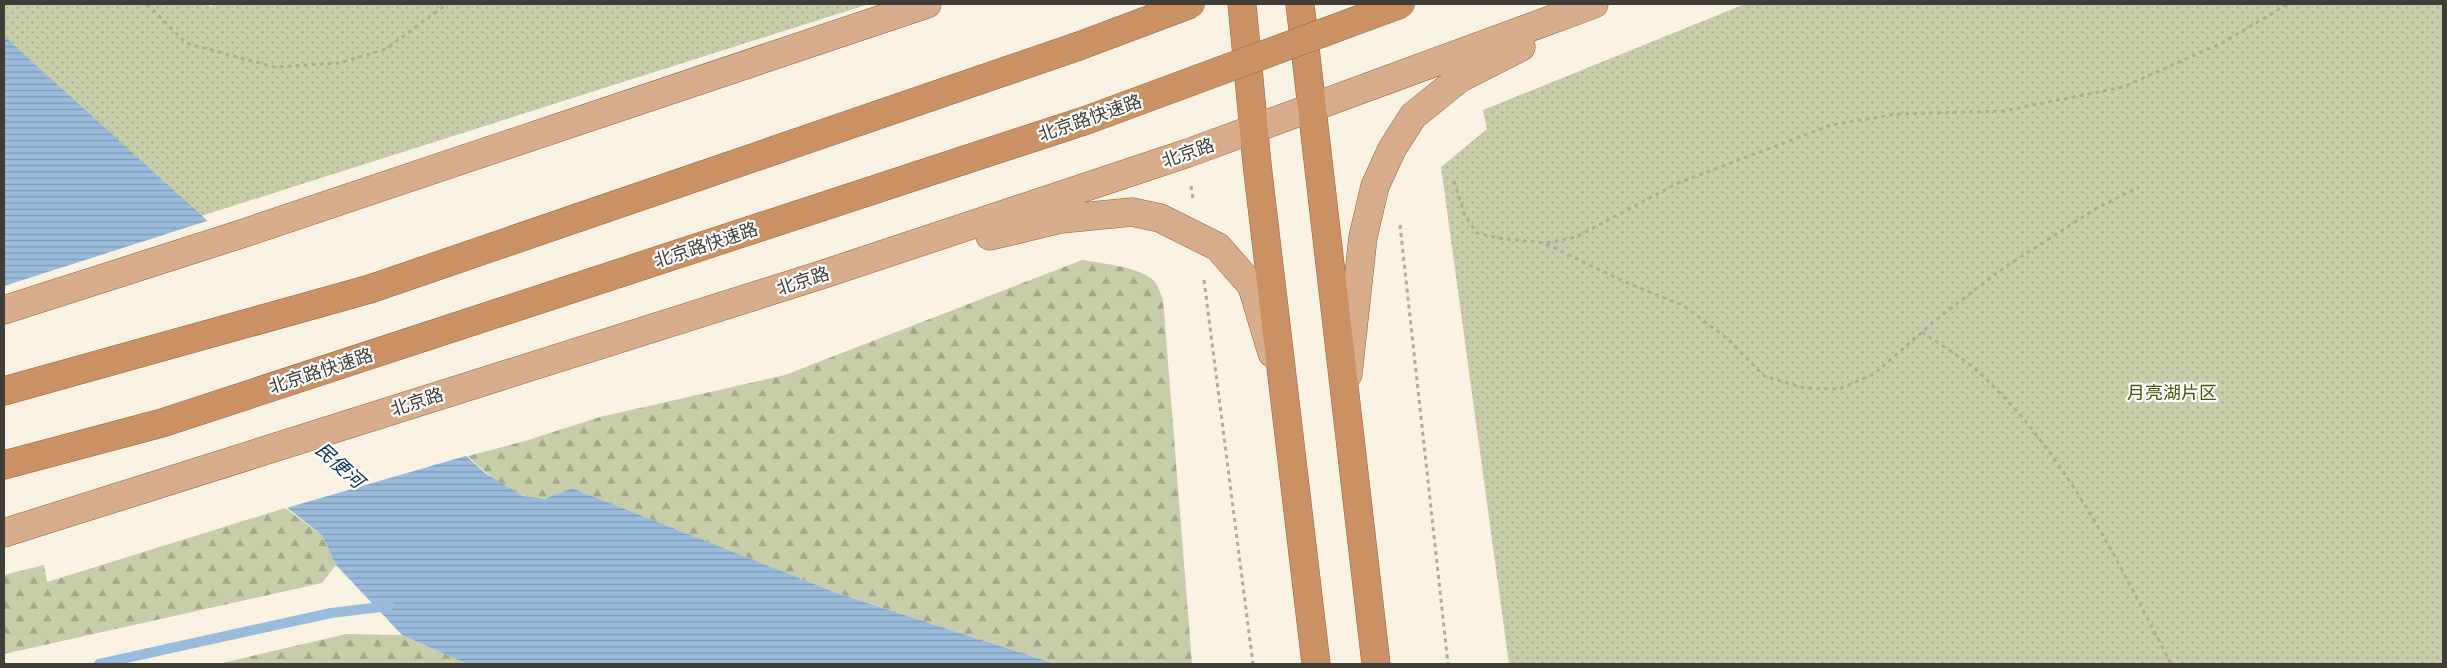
<svg xmlns="http://www.w3.org/2000/svg" width="2447" height="668" viewBox="0 0 2447 668" font-family="'Varela Round','Noto Sans SC',sans-serif">
<style>
.green{fill:url(#green-dots)}
.forest{fill:url(#forest-firs)}
.water{fill:url(#water-rules)}
.pier{fill:#f9f2e2}
.lines{fill:none;stroke-linecap:round;stroke-linejoin:round}
.stream{stroke:#99bbdc;stroke-width:10}
.primary-casing{stroke:#91623b;stroke-width:29}
.trunk-casing{stroke:#91623b;stroke-width:29}
.path{stroke:#aea99d;stroke-width:3;stroke-dasharray:4 4;stroke-linecap:butt}
.primary{stroke:#d7ad8b;stroke-width:28}
.trunk{stroke:#ca9264;stroke-width:28}
.trunk-bridge-casing{stroke:#91623b;stroke-width:29;stroke-linecap:butt}
.trunk-bridge{stroke:#ca9264;stroke-width:28}
.labels{text-anchor:middle;stroke-width:4.5;stroke-linejoin:round;paint-order:stroke}
.street-label{font-size:18px;fill:#3f3d36;stroke:#fff}
.park-label{font-size:18px;fill:#4c5209;stroke:#fff}
.water-label{font-size:19px;font-style:italic;fill:#082f4f;stroke:#fff}
</style>
<defs>
<pattern id="green-dots" width="8" height="8" patternUnits="userSpaceOnUse" patternTransform="scale(1.25)"><rect width="8" height="8" fill="#c8cda9"/><path d="M2 2h.1M6 6h.1" fill="none" stroke="#a4a88a" stroke-width="1.8" stroke-linecap="round"/></pattern>
<pattern id="forest-firs" width="22" height="20" patternUnits="userSpaceOnUse" patternTransform="scale(1.25)"><rect width="22" height="20" fill="#c8cda9"/><path d="M5 1l3.5 6h-7zM16 11l3.5 6h-7z" fill="#a4a88a"/></pattern>
<pattern id="water-rules" width="6" height="5" patternUnits="userSpaceOnUse" patternTransform="scale(1.25)"><rect width="6" height="5" fill="#99bbdc"/><path d="M0 2.5h6" fill="none" stroke="#7e99b3"/></pattern>
</defs>
<rect width="100%" height="100%" fill="#f9f2e2"/>
<path class="green" d="M4 4H208L210 6 216 4H869L201 216 4 36Z
M1745 4H2443V664H1509L1441 167 1487 129 1483 110Z"/>
<path class="forest" d="M1082 260C1100 263 1141 267 1154 281 1158 285 1160 293 1163 299L1192 664H1056L837 593 572 488C564 491 555 496 546 498 522 505 484 472 468 456L525 441 600 417 785 375Z
M285 508 322 535 336 565 322 583 4 654V575L44 565 47 582Z
M346 634 402 635 467 664H218Z"/>
<path class="water" d="M4 36 485 473 523 496 544 499 572 488 837 593 1056 664H467L402 635 336 565 322 535 4 286Z"/>
<path class="pier" d="M210 220 469 455 283 509 4 289V286Z"/>
<g class="lines">
<path class="stream" d="M99 664 331 613 389 606"/>
<g class="primary-casing">
<path id="primary" d="M990 236 1061 219 1132 212 1160 218 1218 247 1252 286 1272 353
M4 310 238 235 927 4
M1348 374 1363 237 1375 186 1392 149 1413 116 1460 78 1521 47
M4 533 821 275 1188 153 1594 4"/>
</g>
<g class="trunk-casing">
<path id="trunk" d="M1242 4 1257 164 1316 664
M1300 4 1376 664
M4 391 370 289 1079 46
M4 465 162 423 1087 120"/>
</g>
<path class="path" d="M147 4 186 43 274 67 339 63 386 49 447 4
M1454 181 1465 216 1477 233 1503 239 1546 243 1576 237 1678 183 1831 125 1897 114 2004 111 2123 87 2224 42 2288 4
M1191 186 1193 199
M1400 225 1448 664
M1546 244 1625 282 1684 306 1729 340 1764 376 1804 388 1839 389 1874 374 1938 318 2005 267 2097 208 2139 187
M1204 280 1253 664
M1922 332C1939 344 1959 355 1975 369 2064 448 2117 560 2171 664"/>
<use href="#primary" class="primary"/>
<use href="#trunk" class="trunk"/>
<g class="trunk-bridge-casing">
<path id="trunk-bridge" d="M1079 46 1191 4
M1087 120 1401 4"/>
</g>
<use href="#trunk-bridge" class="trunk-bridge"/>
</g>
<g class="labels">
<g class="street-label">
<text transform="translate(1090 118) rotate(-19)" y="6">北京路快速路</text>
<text transform="translate(1188 153) rotate(-19)" y="6">北京路</text>
<text transform="translate(706 245) rotate(-18)" y="6">北京路快速路</text>
<text transform="translate(803 281) rotate(-18)" y="6">北京路</text>
<text transform="translate(321 371) rotate(-18)" y="6">北京路快速路</text>
<text transform="translate(417 402) rotate(-18)" y="6">北京路</text>
</g>
<g class="park-label">
<text x="2172" y="399">月亮湖片区</text>
</g>
<g class="water-label">
<text transform="translate(340 465) rotate(42)" y="7">民便河</text>
</g>
</g>
<rect width="2447" height="668" fill="none" stroke="#3f3d36" stroke-width="10"/>
</svg>
